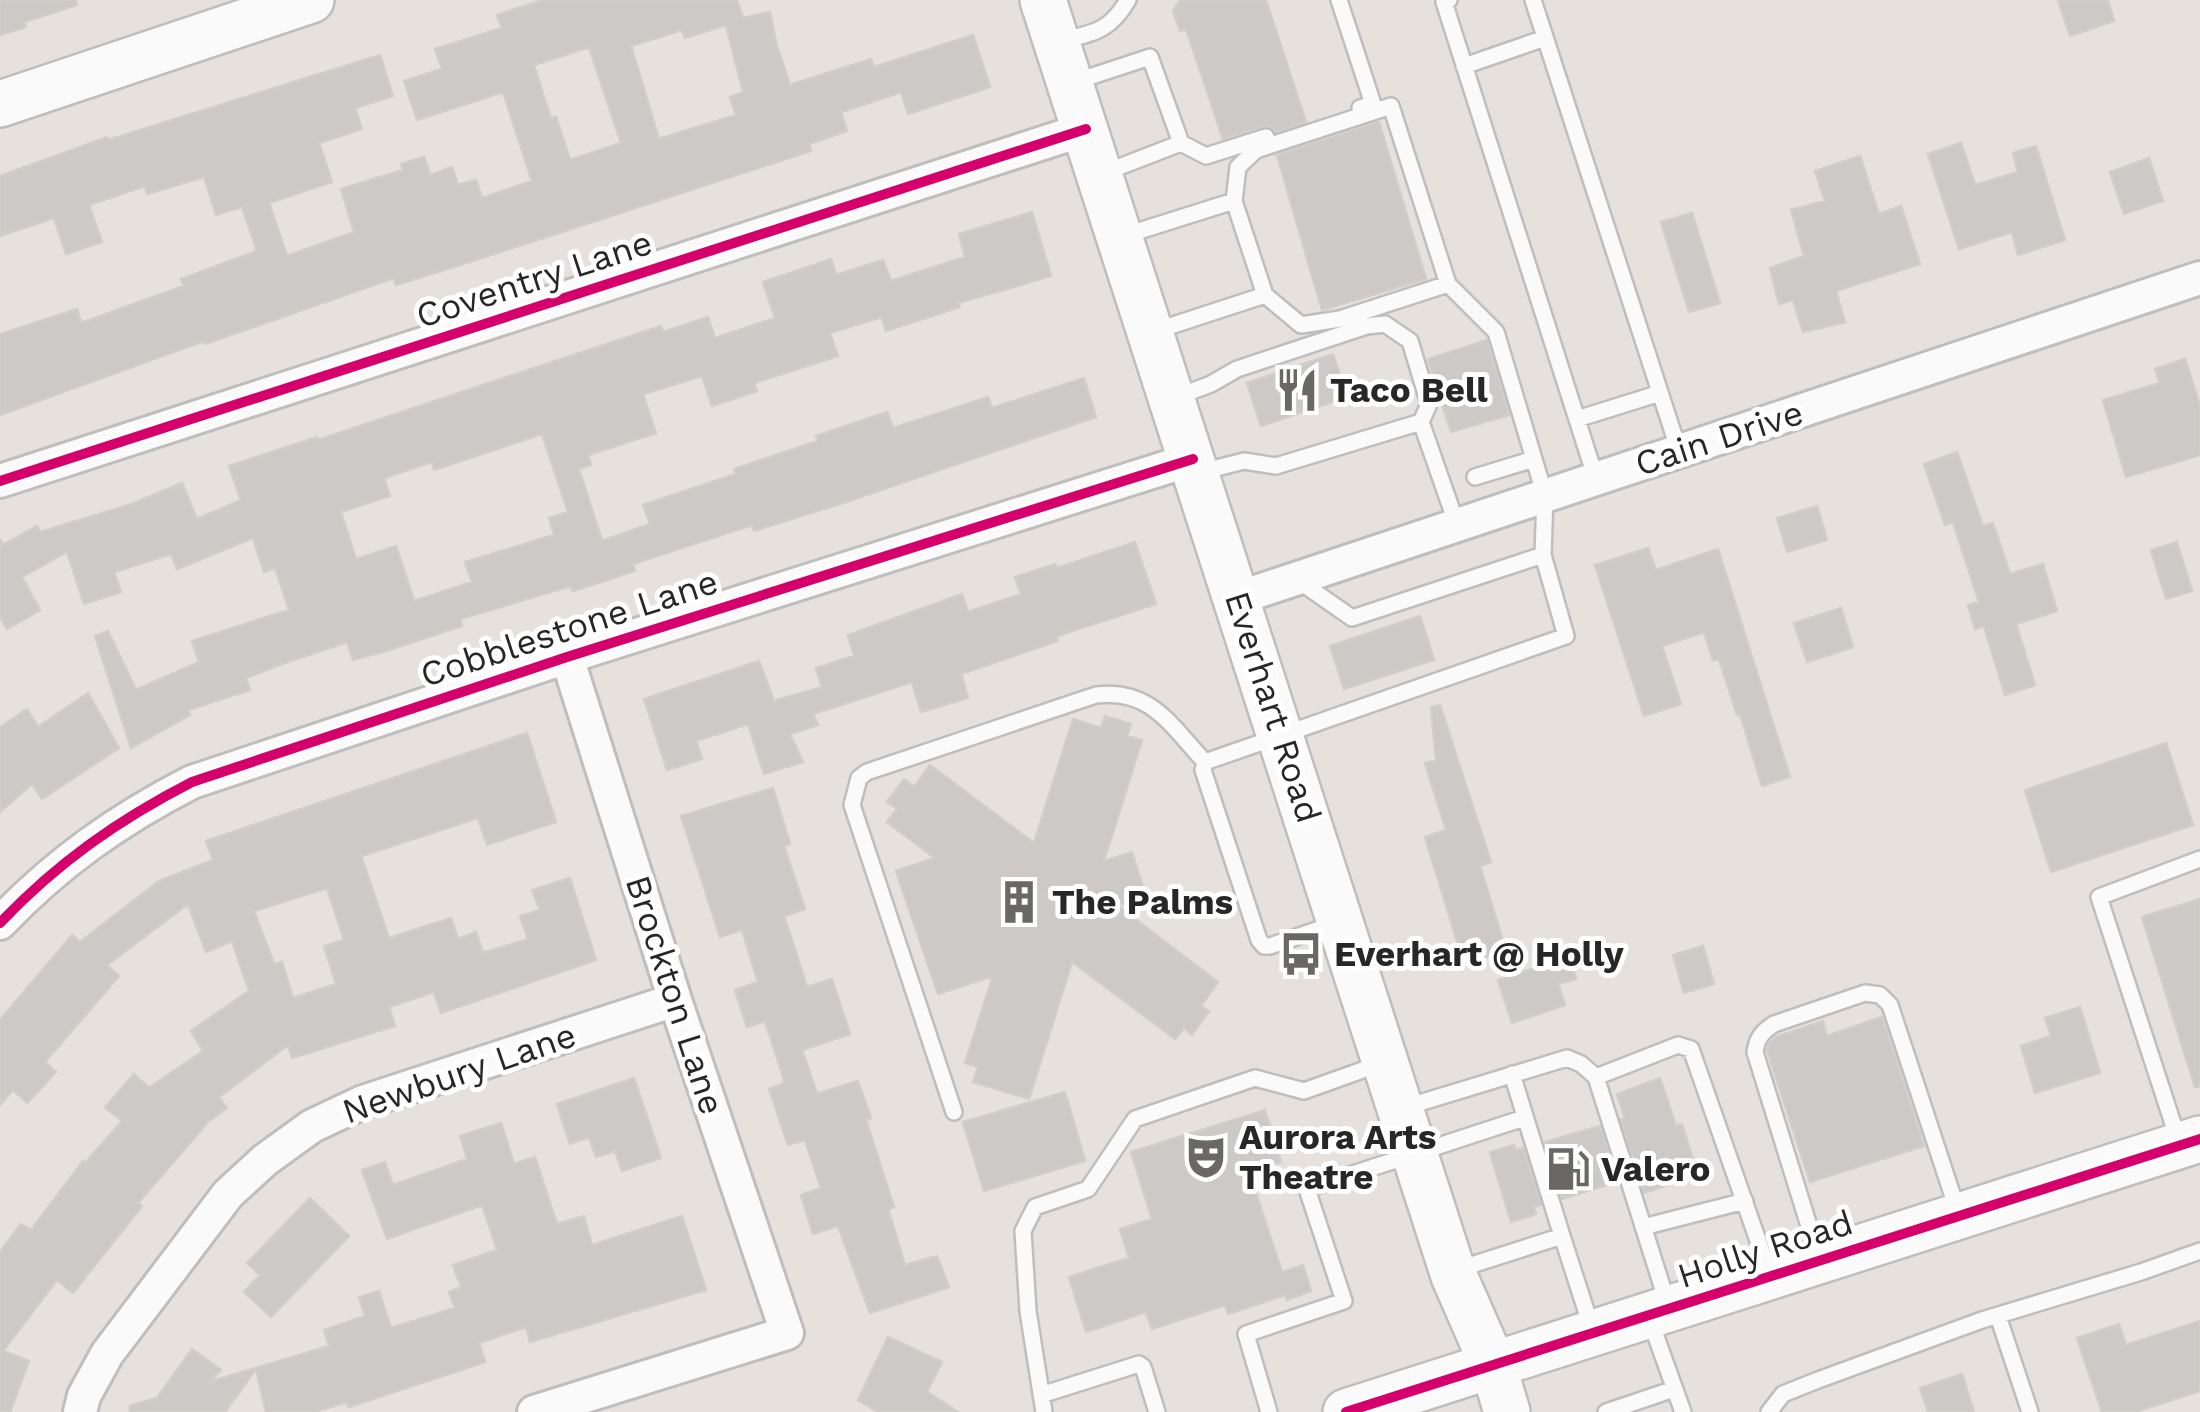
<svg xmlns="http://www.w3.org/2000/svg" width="2200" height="1412" viewBox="0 0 2200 1412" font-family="'Work Sans',sans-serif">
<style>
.building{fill:#ccc9c6;stroke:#d1cdc8;stroke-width:2.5;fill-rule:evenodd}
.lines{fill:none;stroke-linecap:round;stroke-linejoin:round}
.lane-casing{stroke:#bfbebe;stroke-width:20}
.street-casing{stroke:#bfbebe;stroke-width:38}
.secondary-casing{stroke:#bfbebe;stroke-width:50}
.lane{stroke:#fbfafa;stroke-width:15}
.street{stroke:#fbfafa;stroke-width:32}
.secondary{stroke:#fbfafa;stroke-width:45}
.cycleway-casing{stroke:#fff;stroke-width:16}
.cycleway{stroke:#d6006c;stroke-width:10}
.labels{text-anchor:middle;stroke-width:10;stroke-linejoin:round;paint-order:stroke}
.street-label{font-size:35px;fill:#272727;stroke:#fff}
.poi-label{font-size:35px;font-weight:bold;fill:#272727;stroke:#fff;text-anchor:start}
</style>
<rect width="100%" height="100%" fill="#e6e1dc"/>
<path class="building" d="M0 0H76L77 5 24 22 26 27 0 35Z
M543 0H737L743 18 770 12 776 43 790 85 871 59 874 67 973 35 990 87 908 114 901 92 841 112 847 131 809 144 811 151 457 266 396 285 394 278 205 344 204 341 0 415V334L77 309 81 323 184 286 181 279 257 251 242 207 216 215 204 177 147 194 145 186 89 205 102 242 66 254 54 218 0 236V176L107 137 108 140 380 55 393 96 355 108 362 129 319 143 332 182 269 203 287 256 354 232 341 189 403 170 401 164 424 157 430 175 452 167 458 185 476 180 482 198 532 181 503 92 417 120 404 81 442 69 435 49 502 28 497 15ZM726 25 743 92 730 97 736 115 659 139 631 46 682 30 685 38ZM589 47 621 143 570 160 556 117 551 119 534 65Z
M1180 0H1266L1306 122 1276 132 1269 126H1263L1223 139 1186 29 1180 31 1173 11Z
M2058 0H2108L2114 21 2070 36Z
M1379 122 1426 279 1322 310 1277 155Z
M1961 143 1975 185 2018 172 2013 153 2036 146 2065 240 2018 255 2012 232 1959 249 1928 154Z
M1860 156 1879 214 1901 206 1920 264 1836 291 1845 322 1803 332 1793 300 1779 304 1770 268 1804 256 1791 210 1825 201 1815 171Z
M2149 158 2163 201 2124 214 2110 172Z
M1032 212 1051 276 958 303 960 307 886 331 882 317 830 333 838 356 754 383 757 391 712 406 702 376 643 394 656 433 588 455 591 465 579 469 602 541 650 524 643 505 736 474 734 469 818 441 816 436 887 412 893 428 988 397 992 408 1084 378 1096 417 840 504 754 531 752 525 633 564 635 571 573 591 571 586 460 619 462 626 389 650 353 660 347 642 284 663 246 678 250 690 188 710 190 715 131 748 95 636 108 631 136 690 199 662 192 641 289 610 275 568 264 572 253 538 177 569 171 554 114 572 121 592 84 604 67 552 22 577 40 610 7 629 0 617V540L3 545 37 526 40 532 132 504 182 483 197 519 241 500 229 466 317 437 318 440 661 326 663 332 708 317 715 338 775 318 763 282 831 259 836 275 883 260 891 281 965 257 959 234ZM542 434 568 512 549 518 554 535 465 562 472 582 414 601 396 546 356 559 341 512 390 496 384 478 432 462 434 470Z
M1692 213 1720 303 1689 312 1661 222Z
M1487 340 1509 415 1451 432 1428 359Z
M1333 354 1347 397 1261 426 1247 383Z
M2185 359 2200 406V455L2126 477 2103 400 2160 383 2155 369Z
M1957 452 1983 526 1993 523 2010 574 2043 564 2057 611 2016 624 2035 685 2005 695 1984 626 1975 629 1968 605 1979 602 1953 522 1945 525 1924 464Z
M1817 506 1827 540 1787 552 1777 518Z
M1135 542 1156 604 1057 636 1058 641 961 674 968 698 921 712 912 682 813 714 818 725 790 734 803 762 764 774 748 724 696 741 702 759 667 770 644 699 759 661 774 701 822 687 816 668 854 656 848 635 962 594 968 612 1021 594 1015 577 1055 564 1057 568Z
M2177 542 2192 591 2166 599 2151 550Z
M1648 548 1656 570 1718 549 1790 777 1762 786 1740 714 1737 715 1719 659 1713 660 1704 632 1662 646 1681 704 1644 716 1595 565Z
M1841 608 1853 647 1807 662 1794 623Z
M1420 616 1434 660 1344 689 1330 646Z
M88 693 119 748 42 799 32 784 0 812V727L27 709 38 727Z
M1440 705 1491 862 1480 866 1506 951 1464 964 1425 837 1446 830 1425 763 1436 760 1431 707Z
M1105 716 1131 724 1127 736 1142 740 1104 861 1132 852 1146 897 1118 906 1218 982 1201 1006 1209 1011 1192 1035 1184 1028 1175 1039 1072 962 1029 1099 973 1082 978 1067 965 1063 993 976 938 994 896 871 935 858 887 822 897 809 887 802 904 779 914 787 930 765 1034 843 1073 719 1101 728Z
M527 733 556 822 487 845 478 818 361 856 389 938 451 918 458 939 476 932 483 953 528 939 520 916 540 910 532 890 570 878 596 960 441 1013 434 992 389 1007 395 1026 292 1058 288 1045 219 1097 227 1108 209 1121 138 1203 142 1206 73 1293 57 1280 3 1351 29 1361 10 1412H0V1252L21 1224 31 1230 83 1161 85 1163 122 1121 105 1107 134 1074 149 1088 203 1051 191 1031 249 991 232 941 206 952 188 904 107 965 119 976 45 1062 56 1072 27 1103 13 1090 0 1105V1020L72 935 80 942 159 881 213 860 206 841ZM327 888 344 940 324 946 336 984 293 998 282 962 274 964 254 911Z
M2166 743 2193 825 2051 872 2025 790Z
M773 788 790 844 784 846 805 909 784 916 807 987 832 979 850 1034 802 1050 817 1094 858 1081 871 1118 866 1120 894 1207 888 1209 905 1265 937 1256 949 1287 870 1313 838 1226 813 1234 801 1195 821 1188 805 1140 788 1145 769 1089 785 1083 765 1021 747 1027 735 990 758 982 742 930 720 937 681 816Z
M2200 899V1086L2195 1087 2142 917Z
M1703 946 1714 984 1684 993 1673 955Z
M1569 957 1576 979 1558 984 1565 1005 1512 1023 1498 980Z
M2080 1007 2100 1073 2035 1093 2021 1046 2051 1036 2045 1018Z
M1882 1017 1924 1146 1810 1182 1767 1050 1769 1044 1776 1037 1823 1021 1827 1036Z
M634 1078 661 1158 622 1171 615 1151 596 1157 589 1137 570 1144 557 1104Z
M1660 1078 1676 1126 1682 1124 1695 1166 1689 1168 1692 1177 1644 1193 1621 1119 1625 1118 1617 1094Z
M1065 1092 1085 1161 984 1191 963 1122Z
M1265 1110 1281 1162 1249 1172 1282 1272 1303 1265 1311 1291 1287 1300 1285 1295 1228 1314 1225 1305 1152 1329 1146 1312 1086 1332 1069 1277 1129 1258 1120 1229 1152 1219 1131 1152Z
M501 1123 514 1164 535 1157 557 1224 584 1216 592 1245 682 1216 706 1290 530 1342 526 1327 479 1343 485 1362 349 1407 347 1402 314 1412H266L256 1369 225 1412H130V1406L157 1398 192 1349 221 1370 209 1382 329 1346 324 1330 365 1316 359 1297 379 1291 391 1328 455 1308 449 1292 461 1287 453 1265 497 1250 482 1205 387 1239 362 1170 385 1162 393 1185 467 1159 460 1136Z
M1600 1126 1617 1182 1562 1199 1545 1142Z
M1514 1145 1516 1150 1523 1148 1541 1205 1534 1207 1536 1214 1511 1222 1490 1152Z
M310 1198 349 1236 271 1317 244 1292 260 1275 247 1263Z
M2200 1321V1391L2135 1412H2102L2077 1338 2119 1324 2126 1345Z
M888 1337 942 1362 927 1392 958 1412H878L858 1400Z
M1962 1374 1974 1412H1928L1920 1388Z"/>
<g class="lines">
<g class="lane-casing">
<path id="lane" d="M1339 0 1373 104 1360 108
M1449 0 1444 2 1596 479
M1533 0 1679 451
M1060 41C1094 33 1110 31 1128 0
M1464 66 1545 38
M1074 82 1150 57 1181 143 1101 174
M1181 143 1206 156 1266 137
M1234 201 1238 167 1256 150 1391 106 1448 284 1340 319 1301 325 1265 295
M1123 236 1234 201 1265 295 1155 331
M1174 398 1211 384 1237 369 1367 326 1385 324 1410 341 1429 404 1421 422
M1577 419 1660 393
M1201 472 1244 461 1276 466 1421 422 1457 525
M1475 477 1534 459
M1299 581 1352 618 1543 555
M1337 923 1270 946H1264L1259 940 1203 770 1205 762 1566 636 1543 555 1545 496 1496 332 1448 284
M1596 1077 1678 1045 1691 1049 1769 1272
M1406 1107 1567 1058 1581 1064 1596 1077 1668 1305
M954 1112 852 805 859 778 867 772 1096 695C1151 688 1171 726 1205 762
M2179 1142 2099 897 2200 859
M1643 1227 1745 1201
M1562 1236 1592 1329
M1818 1255 1755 1052C1757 1038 1762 1032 1774 1024L1865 993 1880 995 1890 1005 1958 1212
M1456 1270 1562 1236 1512 1074
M1998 1316 2030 1412
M1649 1317 1683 1412
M1041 1395 1139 1364 1143 1367 1157 1412
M1044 1412 1028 1311 1023 1231 1035 1207 1088 1189 1135 1119 1255 1078 1304 1091 1382 1063
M1269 1412 1246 1334 1344 1301 1307 1189 1524 1118
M1606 1412 1674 1389
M1769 1412 1783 1394 1818 1380 1982 1320 2141 1272 2200 1251"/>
</g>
<g class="street-casing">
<path id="street" d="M0 481 1086 129
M1238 598 2200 278
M0 923C57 863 118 820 192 782L567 657 1193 459
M80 1412 84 1396 107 1354 228 1194 265 1160 312 1126 363 1102 675 1000
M534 1412 787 1333 675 1000 567 657"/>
</g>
<g class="secondary-casing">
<path id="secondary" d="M1043 0 1454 1276 1493 1365 1507 1412
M0 104 311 0
M1346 1412 2200 1139"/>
</g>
<use href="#lane" class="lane"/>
<use href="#street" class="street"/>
<use href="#secondary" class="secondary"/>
<g class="cycleway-casing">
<path id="cycleway" d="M0 481 1086 129
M0 923C57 863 118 820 192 782L567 657 1193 459
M1346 1412 2200 1139"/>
</g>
<use href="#cycleway" class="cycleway"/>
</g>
<defs>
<g id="restaurant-bare" transform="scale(3.45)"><path d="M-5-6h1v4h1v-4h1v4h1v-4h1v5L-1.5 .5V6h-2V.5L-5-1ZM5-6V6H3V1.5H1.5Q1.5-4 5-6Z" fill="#6a6866" stroke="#fff" stroke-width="2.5" paint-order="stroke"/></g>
<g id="building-bare" transform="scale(3.45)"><path d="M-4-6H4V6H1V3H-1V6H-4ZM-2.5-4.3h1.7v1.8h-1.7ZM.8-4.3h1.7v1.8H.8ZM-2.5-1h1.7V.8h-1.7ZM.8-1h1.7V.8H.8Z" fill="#6a6866" stroke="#fff" stroke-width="2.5" paint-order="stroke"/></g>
<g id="bus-bare" transform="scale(3.45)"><path d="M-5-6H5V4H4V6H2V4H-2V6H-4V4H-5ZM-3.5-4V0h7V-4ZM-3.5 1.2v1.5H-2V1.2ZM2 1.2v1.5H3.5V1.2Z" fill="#6a6866" stroke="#fff" stroke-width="2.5" paint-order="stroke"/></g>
<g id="theatre-bare" transform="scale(3.45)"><path d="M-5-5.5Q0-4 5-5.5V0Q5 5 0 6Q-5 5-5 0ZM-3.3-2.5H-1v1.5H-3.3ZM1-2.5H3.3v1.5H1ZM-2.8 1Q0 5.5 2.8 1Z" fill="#6a6866" stroke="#fff" stroke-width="2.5" paint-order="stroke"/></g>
<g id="fuel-bare" transform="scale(3.45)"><path d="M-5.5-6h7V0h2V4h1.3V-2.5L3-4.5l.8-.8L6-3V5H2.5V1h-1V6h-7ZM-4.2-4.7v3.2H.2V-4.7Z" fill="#6a6866" stroke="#fff" stroke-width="2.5" paint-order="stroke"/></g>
</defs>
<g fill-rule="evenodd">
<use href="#restaurant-bare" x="1297" y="390"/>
<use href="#building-bare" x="1019" y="902"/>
<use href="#bus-bare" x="1301" y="954"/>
<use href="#theatre-bare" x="1206" y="1157"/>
<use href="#fuel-bare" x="1568" y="1169"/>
</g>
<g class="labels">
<g class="street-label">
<text transform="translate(534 279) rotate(-18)" y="12">Coventry Lane</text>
<text transform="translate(1719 438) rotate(-18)" y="12">Cain Drive</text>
<text transform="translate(569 628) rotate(-18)" y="12">Cobblestone Lane</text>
<text transform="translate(1273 707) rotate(72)" y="12">Everhart Road</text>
<text transform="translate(675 995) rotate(72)" y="12">Brockton Lane</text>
<text transform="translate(459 1073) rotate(-19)" y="12">Newbury Lane</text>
<text transform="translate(1765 1249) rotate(-18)" y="12">Holly Road</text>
</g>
<g class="poi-label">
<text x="1330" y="402">Taco Bell</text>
<text x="1052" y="914">The Palms</text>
<text x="1334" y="966">Everhart @ Holly</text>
<text x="1239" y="1149">Aurora Arts<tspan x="1239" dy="40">Theatre</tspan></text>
<text x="1601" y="1181">Valero</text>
</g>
</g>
</svg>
